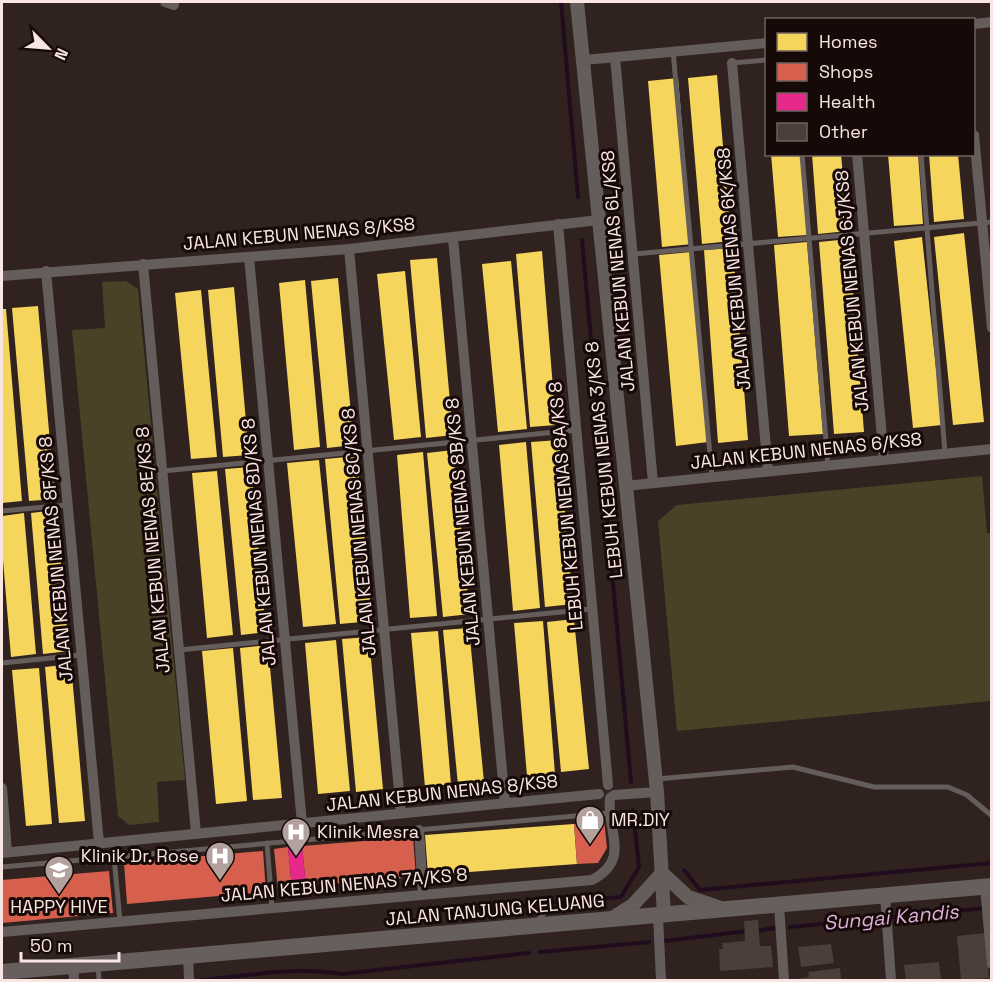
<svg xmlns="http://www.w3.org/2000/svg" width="993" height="982" viewBox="0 0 993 982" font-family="'Space Grotesk',sans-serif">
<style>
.green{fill:#4a4227}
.homes{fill:#f6d55c}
.shops{fill:#d6604d}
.health{fill:#e7298a}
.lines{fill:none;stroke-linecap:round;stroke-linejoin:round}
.stream{stroke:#210c1d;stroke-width:4}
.building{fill:#4a3f3a}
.service{stroke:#645d5c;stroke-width:5}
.minor{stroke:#645d5c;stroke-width:10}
.tertiary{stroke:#645d5c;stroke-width:14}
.secondary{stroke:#675e5e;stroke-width:16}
.labels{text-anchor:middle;stroke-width:6;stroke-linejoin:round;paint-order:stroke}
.street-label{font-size:18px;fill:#f9e6e2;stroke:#160a08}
.poi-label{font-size:18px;fill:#f9e6e2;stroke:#160a08;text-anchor:start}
.water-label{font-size:20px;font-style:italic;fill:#deafd9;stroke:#160a08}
</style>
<rect width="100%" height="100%" fill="#30221e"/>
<path class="green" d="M126 281 138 289 185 780 157 782 159 822 129 825 118 816 72 330 105 328 102 282Z
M982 476 987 533H992L991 701 677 731 658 521 677 505Z"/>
<path class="homes" d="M717 75 731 241 702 244 688 78Z
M678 78 692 244 662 247 648 81Z
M771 154H801L807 235 778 237Z
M812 154H841L848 231 818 234Z
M888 154H918L923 224 894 226Z
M929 154H958L964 219 934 222Z
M964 233 984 422 953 425 934 237Z
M922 237 942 425 913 428 894 241Z
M849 239 864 432 834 434 819 242Z
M807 242 823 434 789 436 774 245Z
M733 248 748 440 718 443 704 250Z
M542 251 556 425 530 427 516 254Z
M691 252 708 442 676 446 659 255Z
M437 258 453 435 426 438 410 260Z
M511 261 527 429 498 432 482 264Z
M405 271 421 437 394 440 377 274Z
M338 278 354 445 327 448 311 281Z
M305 280 320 447 294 450 279 283Z
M234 287 249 455 223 457 208 290Z
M201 290 217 457 191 459 175 293Z
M38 306 55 499 29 501 12 308Z
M2 309H6L22 501 2 503Z
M559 440 573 604 545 607 531 442Z
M526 442 540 608 513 611 499 445Z
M453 450 470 614 443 617 427 453Z
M423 452 437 616 410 618 397 455Z
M357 456 372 621 340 624 325 459Z
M319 460 336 624 303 627 287 463Z
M251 467 266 632 241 635 225 469Z
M217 471 233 635 207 638 192 473Z
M56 510 69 651 43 654 31 513Z
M24 513 36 654 11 657 2 548V516Z
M574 619 589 769 561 772 547 622Z
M543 621 555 774 527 776 514 623Z
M469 628 484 782 458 785 443 630Z
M438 631 451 784 425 787 411 633Z
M369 637 383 789 356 792 342 639Z
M336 640 350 791 318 794 305 643Z
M268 645 282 798 253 800 240 648Z
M233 648 247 801 216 804 202 651Z
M71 664 85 821 59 823 45 667Z
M39 668 52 824 26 826 12 670Z
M574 824 577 864 428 875 425 835Z"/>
<path class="shops" d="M604 820 607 848 598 863 577 864 574 824Z
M413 837 416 877 306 886 302 846Z
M288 847 292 888 278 889 274 849Z
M263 851 266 892 127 904 124 863Z
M109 871 113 913 2 923V880Z"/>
<path class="health" d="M302 846 306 886 292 888 288 847Z"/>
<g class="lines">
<path class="stream" d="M561 2 578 197
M582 240 631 782
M684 870 700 890 992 863
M506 907 621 897 639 867 633 810
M790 927 986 908
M755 931 775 928
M665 941 747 931
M540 952 649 942
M201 980C248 976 295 966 342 974L529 953"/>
</g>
<path class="building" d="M758 920 760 946H771L773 967 720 971 719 949H723L722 943 745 941 744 921Z
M985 933 989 978 961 980 957 936Z
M831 944 834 963 801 967 798 947Z
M939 962 941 980H906L904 965Z
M840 968 841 980H791L809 977 808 972Z"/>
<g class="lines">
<path class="service" d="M673 51 712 477
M732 63 766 60
M802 154 828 465
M921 154 945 453
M634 254 992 222
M163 471 577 430
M2 511 67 505
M179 650 591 609
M2 663 81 655
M657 779 793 767 874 787H948L967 795 992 816
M267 843 272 907
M114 857 120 921
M2 867 609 813
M537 921 552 905
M98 967 99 980"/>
<path class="minor" d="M165 2 174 5
M974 24 992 22
M615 57 653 483
M584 60 766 43
M732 63 768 471
M974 135 992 328
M857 154 884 460
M558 224 608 785
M453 238 505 803
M349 249 401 813
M249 257 302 823
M143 264 196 833
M46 271 99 843
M2 276 349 249 599 220
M625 486 992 449
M2 788 7 852
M419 830 423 895
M2 853 599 794
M985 887 992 964
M885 895 891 980
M779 905 784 980
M658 915 661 980
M2 932 592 880C632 859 606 831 610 798L614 795 657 792
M188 955 189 980
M73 965 74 980"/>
<path class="tertiary" d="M577 2 657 792 664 914
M662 873 688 897 718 907
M614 917 633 905 662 873"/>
<path class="secondary" d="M2 972 992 886"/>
</g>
<defs>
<g id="shop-pin" transform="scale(1.5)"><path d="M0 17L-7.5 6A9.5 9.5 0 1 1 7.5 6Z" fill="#b3a19d" stroke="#160a08"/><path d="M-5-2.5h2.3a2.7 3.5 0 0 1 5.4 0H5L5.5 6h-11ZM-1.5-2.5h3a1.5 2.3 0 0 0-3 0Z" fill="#fff"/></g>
<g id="hospital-pin" transform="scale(1.5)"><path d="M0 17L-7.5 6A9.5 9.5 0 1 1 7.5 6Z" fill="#b3a19d" stroke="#160a08"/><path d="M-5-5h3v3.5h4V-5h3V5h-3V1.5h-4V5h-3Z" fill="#fff"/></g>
<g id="school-pin" transform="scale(1.5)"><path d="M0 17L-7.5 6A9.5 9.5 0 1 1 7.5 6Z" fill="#b3a19d" stroke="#160a08"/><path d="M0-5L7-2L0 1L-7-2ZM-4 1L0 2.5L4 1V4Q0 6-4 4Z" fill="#fff"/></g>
</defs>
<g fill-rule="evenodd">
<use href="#shop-pin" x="590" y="820"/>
<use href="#hospital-pin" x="296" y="832"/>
<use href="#hospital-pin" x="220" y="856"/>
<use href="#school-pin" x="59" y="870"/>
</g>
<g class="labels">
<g class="street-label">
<text transform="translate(299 234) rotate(-5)" y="6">JALAN KEBUN NENAS 8/KS8</text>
<text transform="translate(734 269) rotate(-95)" y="6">JALAN KEBUN NENAS 6K/KS8</text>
<text transform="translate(618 271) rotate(-95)" y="6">JALAN KEBUN NENAS 6L/KS8</text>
<text transform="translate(852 291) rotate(-95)" y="6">JALAN KEBUN NENAS 6J/KS8</text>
<text transform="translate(806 451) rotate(-6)" y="6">JALAN KEBUN NENAS 6/KS8</text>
<text transform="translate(604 460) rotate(-96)" y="6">LEBUH KEBUN NENAS 3/KS 8</text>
<text transform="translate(566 506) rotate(-95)" y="6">LEBUH KEBUN NENAS 8A/KS 8</text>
<text transform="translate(463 522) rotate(-95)" y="6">JALAN KEBUN NENAS 8B/KS 8</text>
<text transform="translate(359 532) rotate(-95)" y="6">JALAN KEBUN NENAS 8C/KS 8</text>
<text transform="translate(259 542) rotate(-95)" y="6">JALAN KEBUN NENAS 8D/KS 8</text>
<text transform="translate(153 550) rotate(-95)" y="6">JALAN KEBUN NENAS 8E/KS 8</text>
<text transform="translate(56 559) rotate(-95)" y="6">JALAN KEBUN NENAS 8F/KS 8</text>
<text transform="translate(442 793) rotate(-6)" y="6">JALAN KEBUN NENAS 8/KS8</text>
<text transform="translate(344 885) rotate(-5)" y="6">JALAN KEBUN NENAS 7A/KS 8</text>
<text transform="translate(495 910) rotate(-5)" y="6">JALAN TANJUNG KELUANG</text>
</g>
<g class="poi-label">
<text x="611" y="826">MR.DIY</text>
<text x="317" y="838">Klinik Mesra</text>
<text x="199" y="862" text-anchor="end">Klinik Dr. Rose</text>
<text x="59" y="913" text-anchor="middle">HAPPY HIVE</text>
</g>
<g class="water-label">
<text transform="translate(891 917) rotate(-5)" y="7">Sungai Kandis</text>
</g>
</g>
<rect width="993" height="982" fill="none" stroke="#f9e6e2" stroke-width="6"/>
<rect x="765" y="18" width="210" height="138" fill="#160a08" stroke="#71625f" stroke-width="1.5"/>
<rect x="777" y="33" width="30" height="18" fill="#f6d55c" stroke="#71625f" stroke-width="1.5"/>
<text x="819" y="48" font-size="18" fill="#f9e6e2">Homes</text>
<rect x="777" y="63" width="30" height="18" fill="#d6604d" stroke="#71625f" stroke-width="1.5"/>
<text x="819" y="78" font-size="18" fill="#f9e6e2">Shops</text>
<rect x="777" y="93" width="30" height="18" fill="#e7298a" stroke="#71625f" stroke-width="1.5"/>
<text x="819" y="108" font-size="18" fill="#f9e6e2">Health</text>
<rect x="777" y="123" width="30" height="18" fill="#4a3f3a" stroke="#71625f" stroke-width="1.5"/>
<text x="819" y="138" font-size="18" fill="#f9e6e2">Other</text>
<g transform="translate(48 48) rotate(115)" stroke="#160a08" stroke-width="4.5" paint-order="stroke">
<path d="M0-4.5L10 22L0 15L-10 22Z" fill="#f9e6e2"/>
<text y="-9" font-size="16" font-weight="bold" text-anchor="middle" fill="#f9e6e2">N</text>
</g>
<path d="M21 952v9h98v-9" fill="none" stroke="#f9e6e2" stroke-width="3"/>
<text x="30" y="952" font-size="18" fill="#f9e6e2" stroke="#160a08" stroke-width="4.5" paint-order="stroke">50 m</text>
</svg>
